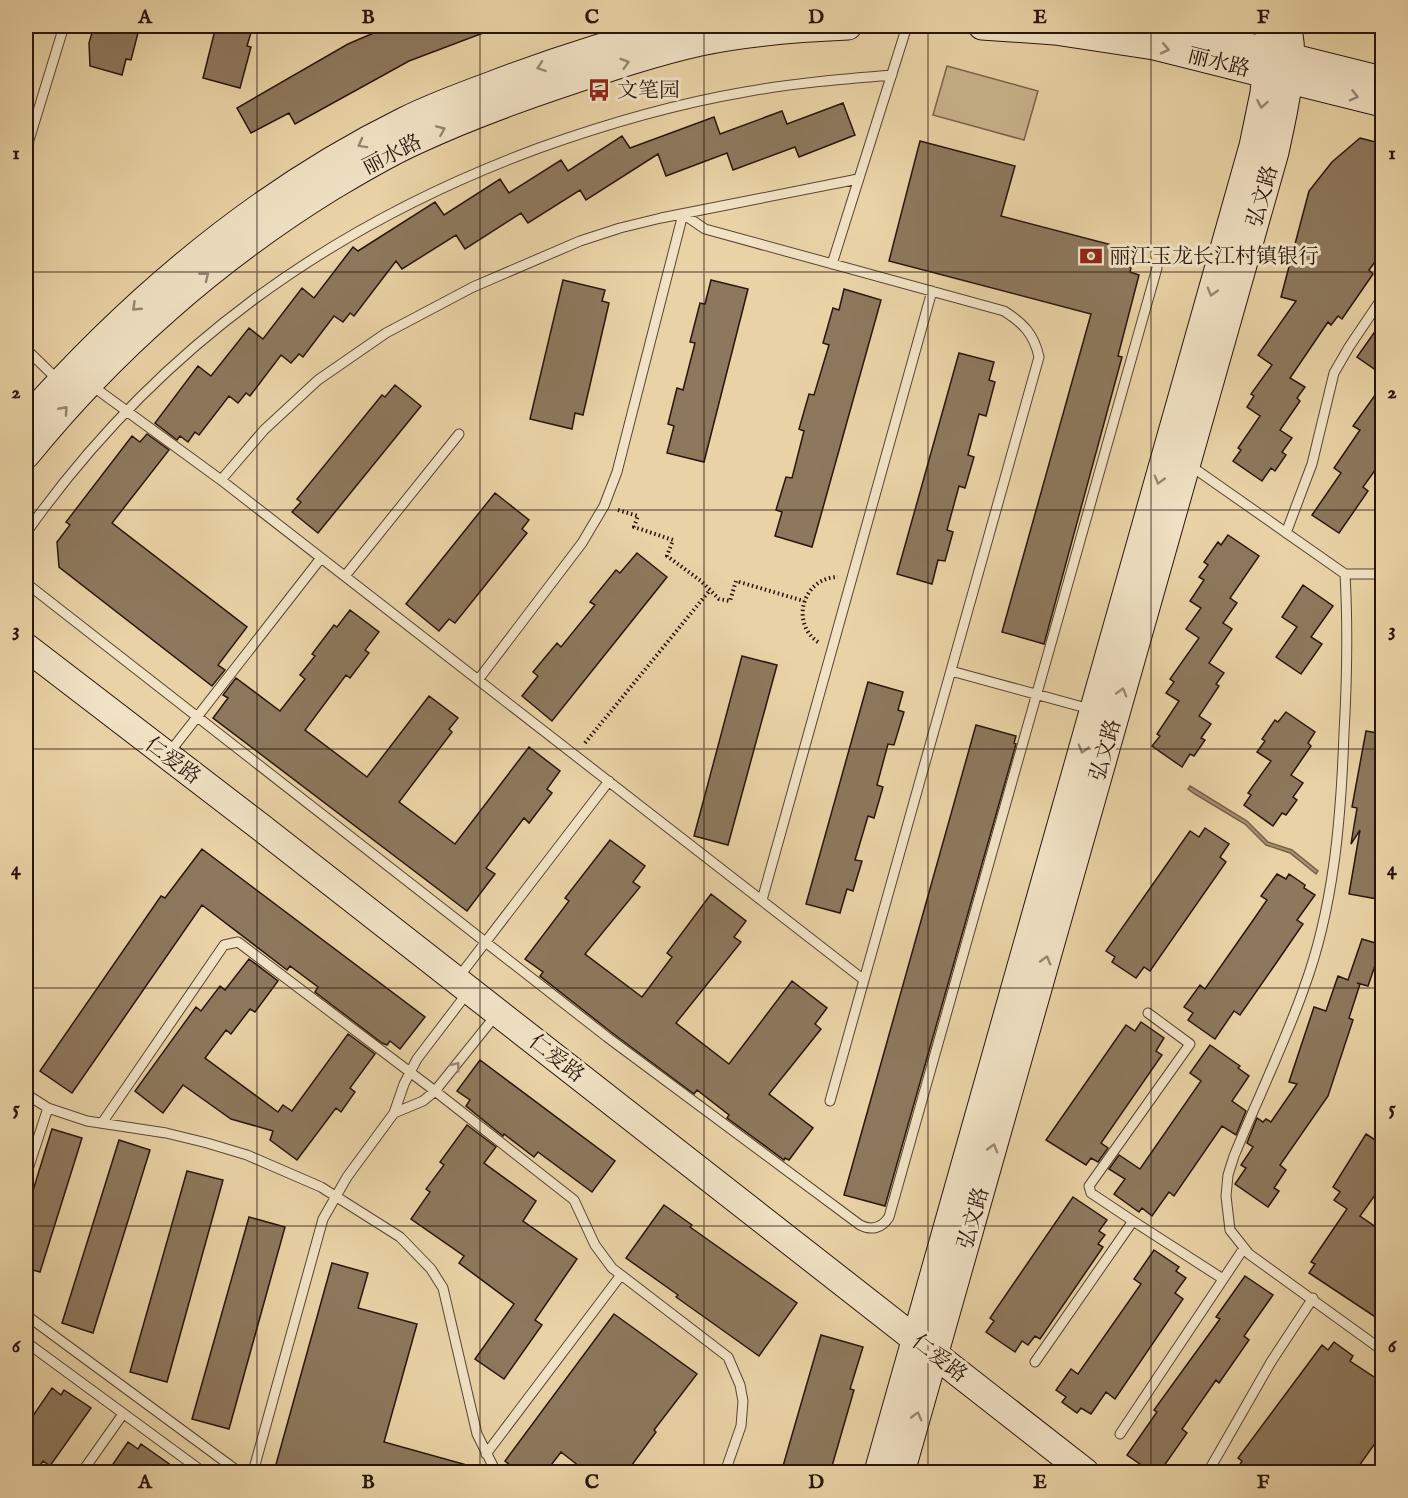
<svg xmlns="http://www.w3.org/2000/svg" width="1408" height="1498" viewBox="0 0 1408 1498" font-family="'IM FELL English','Noto Serif SC',serif">
<style>
.green{fill:#c8b38c;stroke:#78644c;stroke-width:1.5}
.water{fill:#a89272;stroke:#75604a;stroke-width:1.5}
.building{fill:#8d785d;stroke:#29150d;stroke-width:1.5}
.lines{fill:none;stroke-linecap:round;stroke-linejoin:round}
.lane-casing{stroke:#594433;stroke-width:11}
.secondary-casing{stroke:#29150d;stroke-width:29}
.path{stroke:#29150d;stroke-width:4;stroke-dasharray:1.5 3;stroke-linecap:butt}
.lane{stroke:#f1e2c5;stroke-width:9}
.secondary{stroke:#f1e2c5;stroke-width:27}
.oneway{stroke:#978672}
.grid{fill:none;stroke:#29150d;stroke-width:1.5;stroke-opacity:0.55}
.labels{text-anchor:middle;stroke-width:6;stroke-linejoin:round;paint-order:stroke}
.street-label{font-size:21px;fill:#29150d;stroke:#f1e2c5}
.poi-label{font-size:21px;fill:#29150d;stroke:#f1e2c5;text-anchor:start}
.neatline{fill:none;stroke:#29150d;stroke-width:2}
.grid-label{font-size:20px;text-anchor:middle;font-weight:bold;fill:#29150d}
</style>
<rect width="100%" height="100%" fill="#e9d3a6"/>
<filter id="stains"><feTurbulence type="fractalNoise" baseFrequency=".00333" numOctaves="4"/><feColorMatrix values="0 0 0 0 .2 0 0 0 0 .09 0 0 0 0 .02 0 0 0 .5 -.17"/></filter>
<radialGradient id="worn" r=".72"><stop offset=".6" stop-color="#630" stop-opacity="0"/><stop offset="1" stop-color="#630" stop-opacity=".3"/></radialGradient>
<path class="green" d="M947 66 1038 91 1024 140 933 115Z"/>
<path class="water" d="M1190 786 1247 821 1268 842 1292 850 1318 871 1316 874 1290 853 1266 845 1245 824 1195 794 1188 789Z"/>
<path class="building" d="M94 26H125L139 29 131 60 126 59 122 75 90 66 89 43Z
M216 26H253L247 46 251 47 240 88 203 78Z
M390 26H499V27L409 61 295 124 289 113 251 133 237 108 348 44Z
M843 103 855 135 799 157 795 147 733 170 727 153 666 176 658 154 586 200 580 190 528 223 521 213 465 249 456 235 402 269 396 261 354 316 350 313 343 322 334 316 303 357 299 354 291 363 281 355 250 396 246 393 238 403 229 396 199 435 195 432 188 442 180 436 177 440 155 423 198 366 211 376 249 328 263 339 302 288 314 298 353 247 358 251 435 202 444 215 500 179 509 193 561 160 568 171 622 136 630 148 714 117 720 134 782 111 787 124Z
M1360 138 1383 144V251L1369 270 1373 274 1342 319 1338 316 1331 325 1328 322 1290 378 1305 387 1297 398 1300 401 1280 430 1292 438 1282 452 1286 455 1275 471 1271 468 1262 481 1233 461 1241 450 1238 448 1260 416 1247 407 1254 396 1251 394 1272 365 1258 355 1296 301 1281 297 1309 191 1332 162Z
M920 141 1015 166 1001 216 1135 251 1130 272 1139 275 1118 356 1122 357 1044 644 1002 632 1091 314 889 261Z
M563 280 605 290 602 301 609 303 583 415 575 413 572 429 530 419Z
M711 280 748 289 704 462 667 453 674 426 668 424 677 388 683 390 695 343 690 342 700 303 705 304Z
M844 289 881 300 812 547 775 536 782 512 776 510 786 477 792 478 804 431 799 429 809 394 814 395 829 345 823 343 833 308 839 310Z
M1383 320V375L1357 357Z
M959 353 994 362 989 380 995 382 986 416 979 414 968 455 974 457 965 488 959 486 947 530 953 532 945 561 938 560 932 584 897 574Z
M1383 384V459L1363 487 1368 491 1339 533 1312 515 1341 473 1334 468 1360 430 1353 426Z
M395 385 421 406 318 533 292 512 301 502 297 499 382 395 385 397Z
M147 434 169 450 112 523 247 627 218 665 225 670 212 686 59 567 57 542 70 525 66 522 132 436 140 442Z
M495 493 529 520 522 529 527 533 455 623 449 619 439 631 406 604Z
M1228 535 1259 556 1230 598 1237 603 1223 623 1232 629 1209 663 1224 673 1216 684 1219 686 1199 716 1211 724 1201 738 1205 740 1194 756 1190 754 1182 767 1152 746 1160 736 1157 734 1179 701 1166 693 1174 682 1170 679 1199 638 1186 629 1201 608 1190 601 1204 580 1199 577 1208 565 1204 562 1218 542 1221 545Z
M637 553 667 577 552 721 522 696 538 676 533 672 557 643 561 647 595 605 590 602 616 570 620 573Z
M1303 585 1333 606 1311 637 1322 644 1301 674 1276 657 1297 627 1282 617Z
M350 610 379 632 365 650 369 653 350 678 346 675 305 730 367 777 429 696 458 718 449 729 452 732 399 802 455 844 529 747 560 771 547 789 552 793 529 823 524 818 486 868 495 874 467 911 213 718 228 698 223 695 236 678 280 711 305 679 300 675 315 656 312 654 334 625 337 627Z
M742 656 777 665 728 845 694 836Z
M868 682 903 692 898 710 904 712 894 745 888 744 877 785 883 787 874 818 868 816 855 860 862 861 853 891 847 889 840 913 806 904Z
M1286 712 1315 732 1308 743 1311 746 1291 775 1303 783 1293 797 1297 800 1286 815 1282 813 1273 826 1244 805 1251 795 1248 793 1271 761 1257 752 1265 741 1262 739 1275 720 1278 722Z
M976 725 1016 736 1014 743 1016 744 885 1206 844 1195Z
M1366 731 1383 734V848L1379 865 1383 866V900L1349 894 1360 830 1351 844 1357 808 1352 807Z
M1205 828 1229 844 1220 857 1226 862 1150 971 1144 967 1136 978 1112 962 1115 957 1106 951 1190 831 1199 837Z
M610 840 645 866 633 882 640 887 585 954 642 997 672 957 667 953 711 894 746 921 734 937 741 942 676 1023 729 1064 792 981 827 1008 815 1024 821 1029 769 1094 813 1128 789 1160 785 1158 784 1160 727 1118 729 1115 697 1090 694 1094 611 1032 540 976 543 972 525 959 569 901 565 898Z
M202 849 425 1017 400 1049 390 1041 387 1045 382 1043 315 992 318 987 290 966 287 970 202 905 72 1093 40 1071 161 896 165 898Z
M1277 874 1286 879 1289 874 1305 885 1304 888 1315 895 1297 920 1303 924 1281 956 1240 1015 1234 1011 1215 1039 1188 1020 1193 1013 1184 1007 1200 985 1205 989 1256 916 1267 900 1261 896Z
M1362 939 1382 945 1368 986 1357 983 1360 984 1349 1018 1353 1020 1328 1096 1280 1165 1286 1170 1274 1188 1279 1191 1268 1207 1235 1184 1246 1168 1241 1165 1253 1147 1247 1143 1257 1118 1263 1122 1266 1119 1271 1122 1297 1084 1289 1082 1314 1007 1326 1011 1338 976 1348 980Z
M249 959 278 981 255 1012 250 1009 231 1034 226 1030 205 1058 278 1112 283 1105 292 1111 348 1034 375 1054 350 1088 355 1092 341 1112 336 1108 297 1160 270 1140 273 1131 231 1119 183 1085 163 1113 135 1091 196 1007 201 1011 220 986 225 990Z
M1141 1022 1164 1038 1156 1051 1162 1055 1101 1143 1108 1148 1098 1162 1091 1158 1086 1165 1046 1140 1126 1025 1135 1031Z
M1210 1045 1240 1066 1238 1068 1249 1076 1232 1101 1246 1111 1236 1135 1222 1126 1174 1196 1169 1192 1152 1216 1142 1208 1139 1212 1114 1194 1125 1179 1109 1169 1119 1155 1140 1169 1201 1081 1190 1073Z
M480 1060 615 1161 592 1192 538 1152 534 1157 504 1134 503 1136 466 1106 470 1100 457 1091Z
M467 1125 496 1147 484 1163 536 1201 523 1221 577 1259 535 1320 542 1325 504 1379 475 1359 514 1304 459 1263 464 1256 411 1219 430 1192 426 1189 444 1165 440 1162Z
M52 1129 82 1138 40 1272 26 1268V1213Z
M1366 1134 1383 1145V1184L1360 1216 1383 1232V1322L1309 1273 1315 1264 1311 1262 1347 1209 1334 1200 1340 1192 1333 1187Z
M119 1140 150 1150 93 1333 62 1323Z
M187 1171 223 1180 167 1382 130 1372Z
M1073 1197 1107 1220 1099 1231 1105 1235 1098 1244 1103 1247 1040 1339 1035 1336 1028 1345 1022 1341 1015 1352 986 1332 994 1321 990 1318Z
M664 1205 692 1225 690 1227 797 1303 759 1356 676 1297 678 1295 626 1258Z
M249 1217 285 1227 229 1429 192 1419Z
M1154 1250 1179 1267 1176 1271 1186 1278 1175 1293 1183 1299 1115 1399 1106 1392 1091 1414 1081 1408 1077 1413 1062 1402 1066 1397 1056 1390 1071 1369 1078 1374 1141 1284 1134 1279Z
M332 1263 368 1273 358 1308 417 1324 384 1442 474 1467 473 1473H293L275 1468Z
M1245 1276 1273 1295 1244 1336 1249 1340 1219 1383 1216 1380 1182 1429 1187 1433 1159 1473H1153L1127 1455 1157 1412 1154 1410 1220 1319 1216 1317Z
M614 1314 697 1374 654 1430 656 1432 626 1473H588L561 1452 545 1473H520L505 1461Z
M821 1335 863 1347 850 1389 854 1390 830 1473H781Z
M1334 1342 1353 1356 1350 1361 1383 1383V1432L1354 1473H1235L1242 1461 1238 1458 1322 1345 1328 1350Z
M52 1388 61 1395 64 1390 91 1408 50 1466 43 1461 35 1473H26V1426Z
M128 1442 138 1449 141 1444 182 1473H107Z"/>
<g class="lines">
<g class="lane-casing">
<path id="lane" d="M174 28V26
M26 150 64 26
M832 264 907 26
M26 349 58 380
M91 385 221 480 864 980
M1188 464 1345 574H1382
M221 480 264 430 318 380 386 333 473 287 580 241 620 228 661 218 858 179
M26 533C156 349 328 226 539 148 606 124 675 104 745 92 794 83 843 79 892 75
M1286 533 1312 464 1334 373 1349 347 1382 298
M1345 574C1348 627 1347 680 1344 733 1341 818 1334 907 1304 988 1284 1045 1257 1100 1234 1156L1228 1175 1226 1196 1230 1230 1249 1254 1382 1350
M345 576 459 434
M26 583 607 1037 860 1225C872 1231 882 1228 889 1217L1157 268
M951 671 1090 709
M478 680 582 543 604 506 617 472 683 214 705 229 1004 311C1023 323 1034 334 1039 357L830 1101
M169 753 321 558
M762 900 932 291
M458 978 609 781
M26 1094 48 1108 87 1121 166 1133 207 1143 247 1155 321 1187 400 1237 431 1269 443 1288 477 1434 496 1472
M394 1113 423 1101 435 1091 496 1015
M102 1123 224 945 238 942 435 1091 574 1200 595 1245 612 1268 728 1357 740 1385 743 1401 741 1426 725 1472
M26 1175 48 1108
M1133 1221 1091 1193 1089 1186 1190 1044 1148 1013
M26 1315 239 1472
M26 1342 203 1472
M1035 1362 1133 1221 1223 1279
M1120 1434 1244 1248
M486 1454 621 1275
M82 1472 123 1414
M253 1472 323 1219 347 1177 394 1113 404 1084 417 1059 468 992
M1208 1472 1271 1362 1313 1298"/>
</g>
<g class="secondary-casing">
<path id="secondary" d="M982 26 1055 31 1154 46 1382 103
M1164 26 1382 80
M26 420C133 299 258 193 404 121 432 107 462 96 492 85 552 62 614 42 677 26
M26 455C111 350 216 258 331 187 358 171 386 154 415 141 464 118 516 99 567 82 611 67 655 52 700 42 748 32 799 28 848 26
M26 647 258 825 1085 1472
M878 1472 1253 146 1264 93 1269 35 1272 26
M901 1472 1275 152C1281 123 1299 51 1286 26"/>
</g>
<path class="path" d="M618 510 638 516 634 527 673 540 667 556 701 581 719 599 730 601 736 581 804 601
M818 642C789 622 804 577 838 577
M585 743 710 590"/>
<use href="#lane" class="lane"/>
<use href="#secondary" class="secondary"/>
</g>
<defs><path id="oneway-chevron" d="M-2-3.5L2.5 0L-2 3.5" fill="none" stroke-width="1.6" stroke-linecap="round" stroke-linejoin="round" transform="scale(1.5)"/></defs>
<g class="oneway">
<use href="#oneway-chevron" transform="translate(1165 49) rotate(13)"/>
<use href="#oneway-chevron" transform="translate(625 63) rotate(-17)"/>
<use href="#oneway-chevron" transform="translate(541 67) rotate(161)"/>
<use href="#oneway-chevron" transform="translate(1354 96) rotate(14)"/>
<use href="#oneway-chevron" transform="translate(1262 104) rotate(100)"/>
<use href="#oneway-chevron" transform="translate(441 130) rotate(-23)"/>
<use href="#oneway-chevron" transform="translate(362 144) rotate(151)"/>
<use href="#oneway-chevron" transform="translate(205 276) rotate(-39)"/>
<use href="#oneway-chevron" transform="translate(1212 292) rotate(106)"/>
<use href="#oneway-chevron" transform="translate(136 307) rotate(137)"/>
<use href="#oneway-chevron" transform="translate(64 410) rotate(-48)"/>
<use href="#oneway-chevron" transform="translate(1159 480) rotate(106)"/>
<use href="#oneway-chevron" transform="translate(1122 692) rotate(-74)"/>
<use href="#oneway-chevron" transform="translate(1083 749) rotate(106)"/>
<use href="#oneway-chevron" transform="translate(1046 960) rotate(-74)"/>
<use href="#oneway-chevron" transform="translate(456 1066) rotate(-52)"/>
<use href="#oneway-chevron" transform="translate(993 1148) rotate(-74)"/>
<use href="#oneway-chevron" transform="translate(917 1416) rotate(-74)"/>
</g>
<path class="grid" d="M257 26V1472M480 26V1472M704 26V1472M928 26V1472M1151 26V1472M26 272H1382M26 510H1382M26 749H1382M26 988H1382M26 1226H1382"/>
<defs>
<g id="bus-bare" transform="scale(1.8)"><path d="M-5-6H5V4H4V6H2V4H-2V6H-4V4H-5ZM-3.5-4V0h7V-4ZM-3.5 1.2v1.5H-2V1.2ZM2 1.2v1.5H3.5V1.2Z" fill="#8f2418" stroke="#f1e2c5" stroke-width="2.5" paint-order="stroke"/></g>
<g id="bank-bare" transform="scale(1.8)"><path d="M-6-4H6V4H-6ZM0-2.3a2.3 2.3 0 1 0 0 4.6a2.3 2.3 0 1 0 0-4.6Z" fill="#8f2418" stroke="#f1e2c5" stroke-width="2.5" paint-order="stroke"/></g>
</defs>
<g fill-rule="evenodd">
<use href="#bus-bare" x="599" y="90"/>
<use href="#bank-bare" x="1091" y="256"/>
</g>
<g class="labels">
<g class="street-label">
<text transform="translate(1219 62) rotate(14)" y="7">丽水路</text>
<text transform="translate(392 154) rotate(-27)" y="7">丽水路</text>
<text transform="translate(1262 196) rotate(-74)" y="7">弘文路</text>
<text transform="translate(1105 750) rotate(-74)" y="7">弘文路</text>
<text transform="translate(173 760) rotate(37)" y="7">仁爱路</text>
<text transform="translate(557 1058) rotate(38)" y="7">仁爱路</text>
<text transform="translate(973 1218) rotate(-74)" y="7">弘文路</text>
<text transform="translate(940 1358) rotate(38)" y="7">仁爱路</text>
</g>
<g class="poi-label">
<text x="617" y="97">文笔园</text>
<text x="1109" y="263">丽江玉龙长江村镇银行</text>
</g>
</g>
<rect width="1408" height="1498" fill="none" stroke="#e9d3a6" stroke-width="66"/>
<rect x="33" y="33" width="1342" height="1432" class="neatline"/>
<g class="grid-label">
<text x="145" y="23">A</text>
<text x="368" y="23">B</text>
<text x="592" y="23">C</text>
<text x="816" y="23">D</text>
<text x="1040" y="23">E</text>
<text x="1263" y="23">F</text>
<text x="16" y="159">1</text>
<text x="1392" y="159">1</text>
<text x="16" y="398">2</text>
<text x="1392" y="398">2</text>
<text x="16" y="636">3</text>
<text x="1392" y="636">3</text>
<text x="16" y="875">4</text>
<text x="1392" y="875">4</text>
<text x="16" y="1114">5</text>
<text x="1392" y="1114">5</text>
<text x="16" y="1352">6</text>
<text x="1392" y="1352">6</text>
<text x="145" y="1488">A</text>
<text x="368" y="1488">B</text>
<text x="592" y="1488">C</text>
<text x="816" y="1488">D</text>
<text x="1040" y="1488">E</text>
<text x="1263" y="1488">F</text>
</g>
<rect width="100%" height="100%" filter="url(#stains)"/>
<rect width="100%" height="100%" fill="url(#worn)"/>
</svg>
